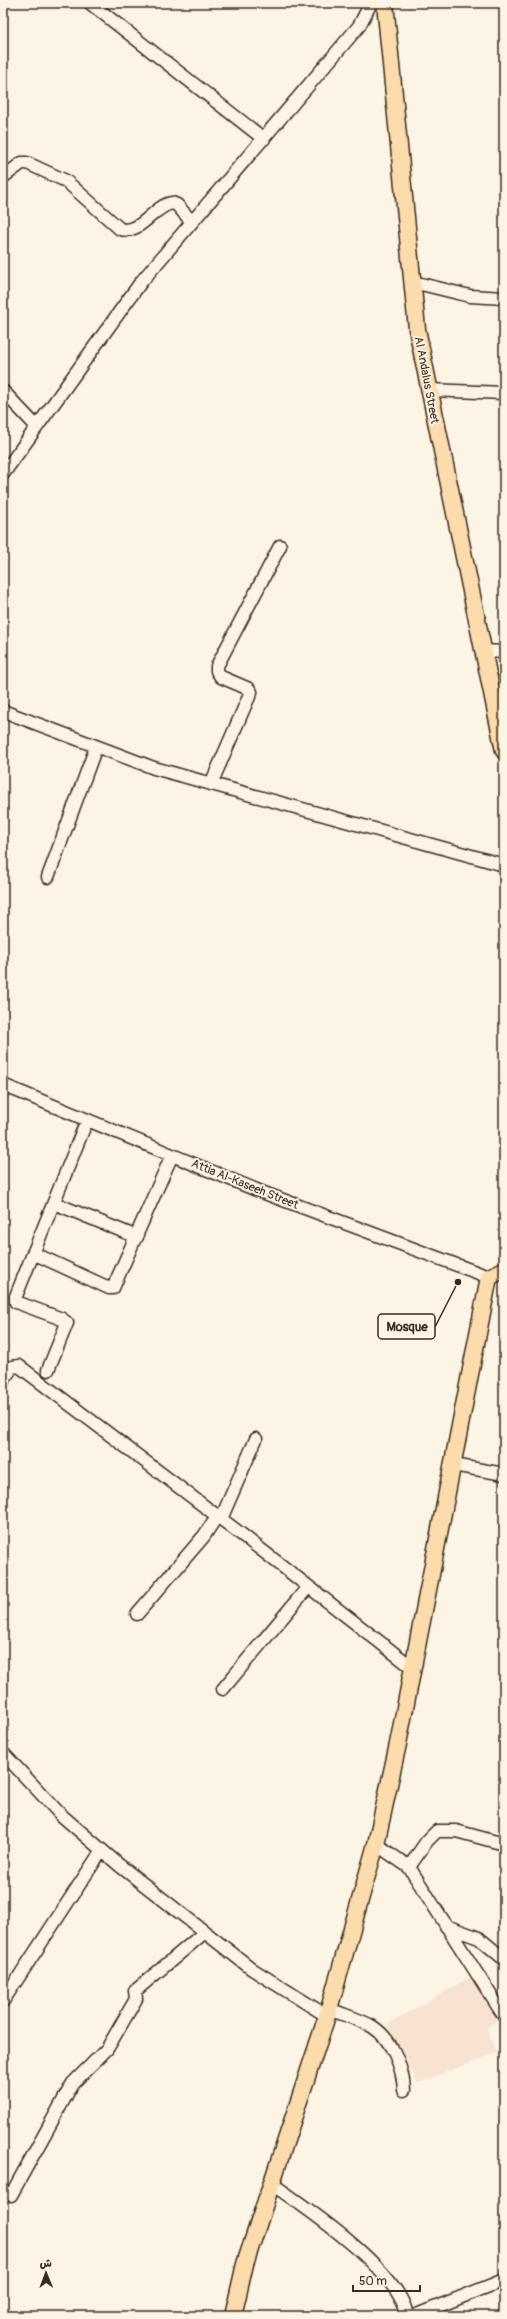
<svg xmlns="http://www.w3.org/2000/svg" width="507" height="2319" viewBox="0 0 507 2319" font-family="Pangolin,'Playpen Sans Arabic',sans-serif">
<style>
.built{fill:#f8e2d2}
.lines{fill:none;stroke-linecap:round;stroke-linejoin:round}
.minor-casing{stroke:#3b2a1e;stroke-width:15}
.major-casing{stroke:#3b2a1e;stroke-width:19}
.minor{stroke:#fcf5e5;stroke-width:12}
.major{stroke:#fcdcac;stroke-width:16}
.labels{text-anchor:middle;stroke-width:3.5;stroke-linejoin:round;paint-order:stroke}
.street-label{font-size:12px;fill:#3b2a1e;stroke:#fcf5e5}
.leader{fill:none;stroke:#3b2a1e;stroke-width:1.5}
.callout-dot{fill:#3b2a1e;stroke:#fcf5e5;stroke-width:1.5}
.callout{fill:#fcf5e5;stroke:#3b2a1e;stroke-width:1.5}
.callout-label{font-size:13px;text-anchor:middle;font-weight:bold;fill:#3b2a1e}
</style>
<rect width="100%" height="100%" fill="#fcf5e5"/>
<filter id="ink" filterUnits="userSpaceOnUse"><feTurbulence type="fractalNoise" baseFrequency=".025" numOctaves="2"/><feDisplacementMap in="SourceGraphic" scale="8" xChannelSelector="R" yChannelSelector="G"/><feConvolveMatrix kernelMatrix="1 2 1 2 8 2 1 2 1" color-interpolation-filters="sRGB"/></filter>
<g filter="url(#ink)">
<path class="built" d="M470 1977 498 2020 487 2028 497 2053 418 2083 387 2025Z"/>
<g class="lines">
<g class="minor-casing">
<path id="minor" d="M90 3 264 139
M3 177 22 163H27L66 181 120 229C141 235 153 206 172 203L177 205 192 222
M413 282 470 296 504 298
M429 390 504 393
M3 391 37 427
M3 474 141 282 359 26 371 3
M483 651 504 652
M3 711 154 768 504 865
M211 784 251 692 249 689 221 677 217 671V666L280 546
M48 877 96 747
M3 1085 259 1191 489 1277
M54 1203 137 1237
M33 1253 109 1288H113L172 1155
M48 1370 67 1323 62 1319 16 1302V1296L87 1120
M3 1381 12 1367 19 1366 241 1534 413 1668
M453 1465 504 1474
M221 1519 256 1439
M137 1614 204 1536 217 1516
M223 1689 308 1587
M3 1753 60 1814 119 1865 252 1969 327 2016
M376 1844 409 1867 504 2016
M409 1867 427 1841 437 1831H456L504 1844
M446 1926 479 1938 504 1959
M3 2001 102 1850
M329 2009C343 2015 360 2019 373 2027 392 2039 403 2068 404 2090
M272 2184C308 2209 401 2272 407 2316
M11 2195 73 2083 107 2049 136 1999 135 1991 205 1932
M414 2316 504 2280"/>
</g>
<g class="major-casing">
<path id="major" d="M385 3 417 329 504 751
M233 2316 245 2264 327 2016 376 1844 398 1744 489 1277 504 1270"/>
</g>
<use href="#minor" class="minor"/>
<use href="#major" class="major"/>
</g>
</g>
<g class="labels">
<g class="street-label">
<text transform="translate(427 380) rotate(79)" y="4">Al Andalus Street</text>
<text transform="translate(245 1184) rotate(22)" y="4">Attia Al-Kaseeh Street</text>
</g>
</g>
<path class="leader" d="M458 1282L435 1327"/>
<circle class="callout-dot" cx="458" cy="1282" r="4"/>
<rect class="callout" x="378" y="1314" width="57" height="25" rx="4"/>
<g class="callout-label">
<text x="407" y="1331">Mosque</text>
</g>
<rect width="507" height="2319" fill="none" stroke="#fcf5e5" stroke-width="16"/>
<rect x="8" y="8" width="491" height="2303" fill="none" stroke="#3b2a1e" stroke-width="1.5" filter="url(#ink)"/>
<g transform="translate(46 2273) rotate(359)" stroke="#fcf5e5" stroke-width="3" paint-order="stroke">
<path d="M0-3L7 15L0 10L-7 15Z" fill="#3b2a1e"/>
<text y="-6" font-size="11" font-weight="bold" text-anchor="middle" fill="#3b2a1e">ش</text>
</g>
<path d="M353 2285v6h67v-6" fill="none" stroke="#3b2a1e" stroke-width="2"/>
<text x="359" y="2285" font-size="12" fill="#3b2a1e" stroke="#fcf5e5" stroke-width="3" paint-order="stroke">50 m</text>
</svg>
